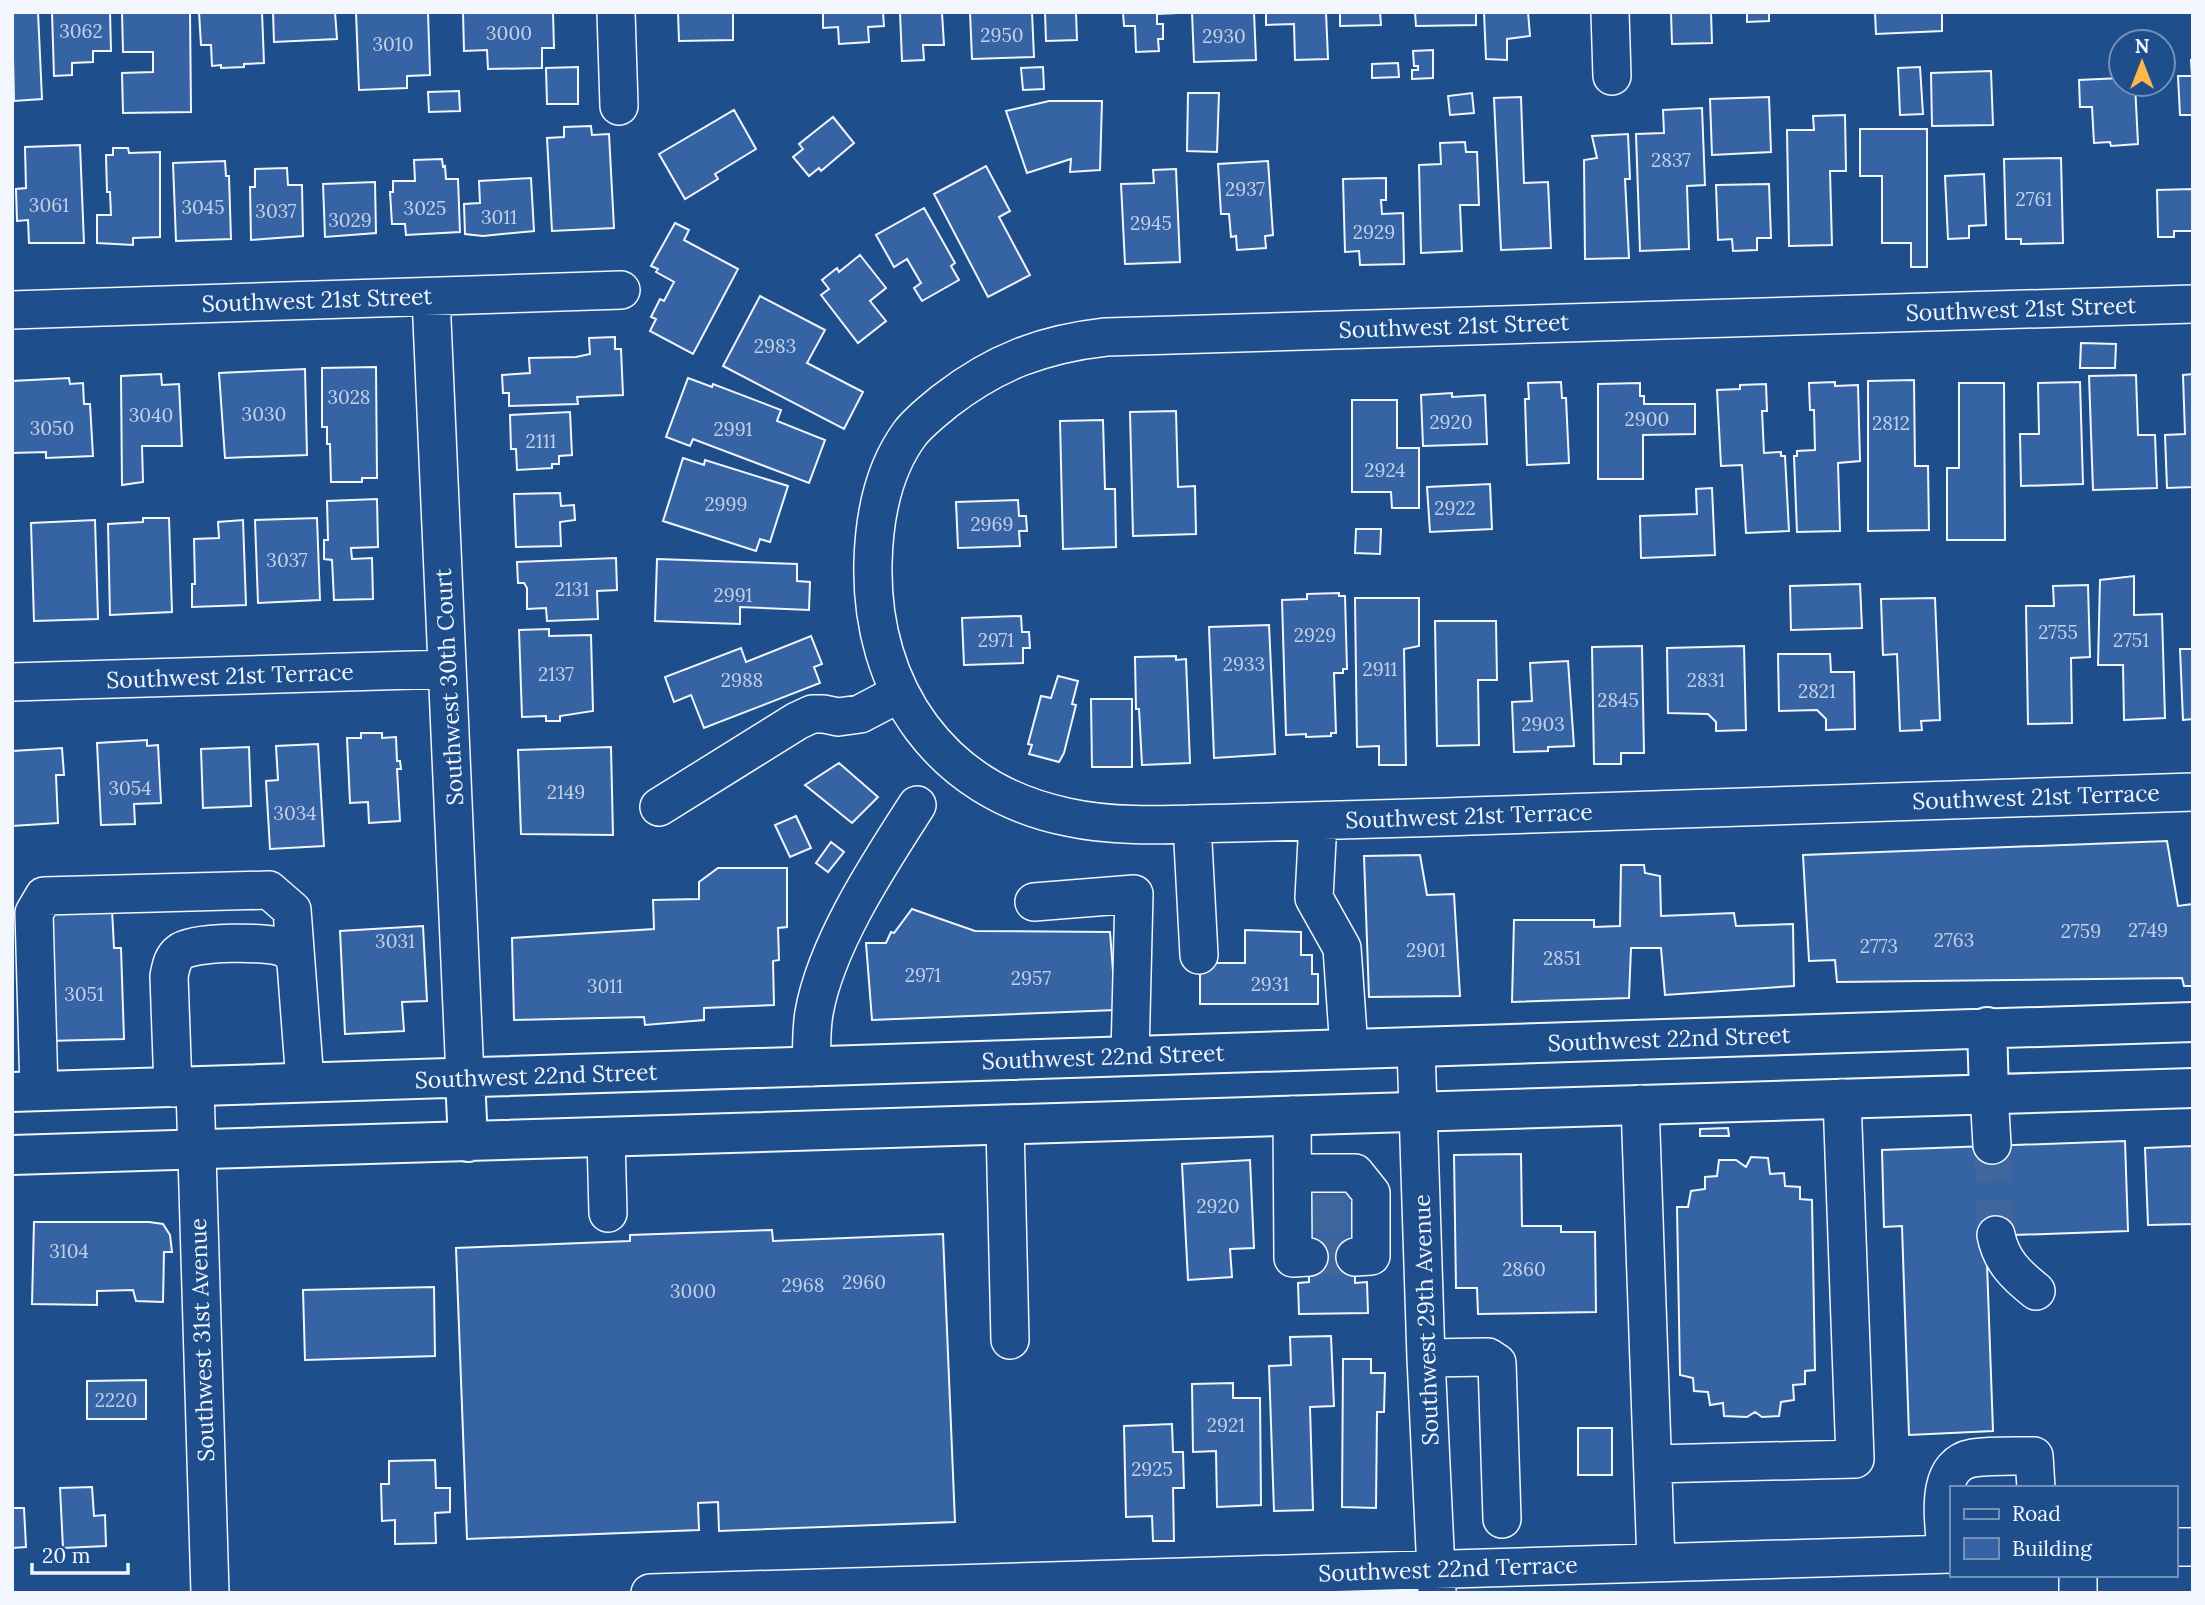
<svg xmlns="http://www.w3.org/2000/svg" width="2205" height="1605" viewBox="0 0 2205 1605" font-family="Lora,serif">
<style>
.building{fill:#3563a3;stroke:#f2f6ff;stroke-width:2}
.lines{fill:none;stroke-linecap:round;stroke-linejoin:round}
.minor-tunnel{stroke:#3f679d;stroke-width:37;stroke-dasharray:37 18;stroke-linecap:butt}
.minor-casing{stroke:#f2f6ff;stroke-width:40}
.major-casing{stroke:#f2f6ff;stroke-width:42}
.minor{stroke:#1f4e8c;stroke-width:37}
.major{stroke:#1f4e8c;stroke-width:38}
.labels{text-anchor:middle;stroke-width:5;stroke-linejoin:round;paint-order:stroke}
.number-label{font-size:19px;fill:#c3d1e8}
.street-label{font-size:23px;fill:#f2f6ff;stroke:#1f4e8c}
</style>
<rect width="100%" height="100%" fill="#1f4e8c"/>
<path class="building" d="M12 12H38L42 99 14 101Z
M52 12H110L111 51H93V62L72 63V75L54 76Z
M122 12H190L191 112 123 113 122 73 153 72V52H123Z
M199 12H262L264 63 244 64V67L221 68V65L212 66 211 45H201Z
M273 12H335L337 39 274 42Z
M356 12H428L430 75 407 76V88L359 90Z
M463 12H553L554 48H542V68L488 69 487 50 464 51Z
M678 12H733V40L679 41Z
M823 12H883L884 26 868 27 869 42 839 44 838 27 823 28Z
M900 12H957L942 13 944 45H923L924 60 902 61Z
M970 12H1032L1034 57 972 59Z
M1045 12H1076L1077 40 1046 41Z
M1123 12H1177V13L1157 14V24H1163V39H1158L1159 51 1136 52 1135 26H1124Z
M1192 12H1254L1256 60 1194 62Z
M1266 12H1326L1328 59 1295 60 1294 24 1266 25Z
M1340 12H1380L1381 25 1340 26Z
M1415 12H1476V25L1416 26Z
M1484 12H1528L1530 36 1507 39V60L1486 59Z
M1671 12H1711L1712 43 1672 44Z
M1747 12H1769V21L1747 22Z
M1875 12H1942V31L1876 34Z
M1433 50V78L1412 79V70H1418V66H1414L1413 51Z
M2191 60H2193V115H2180L2178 76H2192Z
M1398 63 1399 77 1372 78V64Z
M578 67V104H547L546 68Z
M1043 67 1044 89 1023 90 1021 68Z
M1920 67 1923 114 1900 115 1898 68Z
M1991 71 1993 125 1932 126 1931 73Z
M2121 78V84H2135L2138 144 2111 146 2110 142 2094 143 2092 107H2080L2079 80Z
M459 91 460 111 429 112 428 92Z
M1188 93H1219L1217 152 1187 151Z
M1472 93 1474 113 1450 115 1448 96Z
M1521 97 1524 183 1548 182 1551 248 1501 250 1494 98Z
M1769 97 1771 152 1712 155 1710 99Z
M1049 101H1102L1100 170 1070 172 1071 159 1027 173 1006 111Z
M1702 108 1705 185 1687 186 1689 249 1640 251 1636 134 1664 133 1663 110Z
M734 110 756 149 715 174 718 179 685 199 659 154Z
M1845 115 1846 171H1830L1832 245 1789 246 1787 130H1814L1813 116Z
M833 117 854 143 821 171 819 168 809 176 793 157 803 149 799 144Z
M591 126 592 135 609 134 614 228 552 231 547 138 564 137V127Z
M1860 129H1927V267H1911V243H1882V176H1860Z
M1628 134 1630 179H1625L1629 258 1585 259 1584 160 1597 158 1592 136Z
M1465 142 1466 152H1477L1479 205H1460L1462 251 1421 253 1419 165 1441 164 1440 143Z
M80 145 84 243H29L28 220 17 221 16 189 26 188 25 147Z
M113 148H128L129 153 160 152V237L133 238V245L97 243V215H111L110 192H107L106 155H113Z
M2061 158 2063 243 2021 244V239H2006L2004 159Z
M442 159 443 167 445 166 446 179H458L460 232 406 235 405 224H392L390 192H393V181H415L414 160Z
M225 161 226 176H229L231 239 176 241 173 163Z
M1268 161 1273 235 1265 236 1266 248 1237 250 1236 236 1231 237 1229 214H1221L1218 164Z
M986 166 1010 211 999 217 1030 275 988 297 934 194Z
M287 168 288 185H302L303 236 251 240 250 187H255V169Z
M1176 169 1180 262 1125 264 1121 184 1154 183 1153 170Z
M1984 174 1986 225 1969 226V238L1948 239 1945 176Z
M531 178 534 231 483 236 465 234 464 204 480 203 479 181Z
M1386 178V200H1381L1382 214 1403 213 1404 264 1360 265 1359 251 1345 252 1343 179Z
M375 182 376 233 325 237 323 184Z
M1769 184 1771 238H1757V250L1733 251 1732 239 1718 240 1716 185Z
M2193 189V231H2174V237H2158L2157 190Z
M924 208 955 263 951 266 959 280 922 301 914 288 921 283 907 259 894 267 876 235Z
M675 223 689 230 684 240 738 269 693 354 650 331 656 319 651 317 660 299 664 301 674 282 656 272 658 269 651 266Z
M860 255 886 288 870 301 886 321 858 343 821 295 829 289 822 280 837 268 839 272Z
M760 296 825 330 807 363 863 392 844 429 723 366Z
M615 337V349H621L623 395 577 397 578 404 509 406V393H503L502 375 530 373 529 358 576 357 590 354 589 338Z
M2081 343 2116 344 2115 368H2080Z
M376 367 377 478H362V482H331L330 444H327V427H322V368Z
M305 369 307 455 225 458 219 373Z
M161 374 162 385 179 384 182 446H142L143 482 122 485 121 376Z
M2193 374V487L2167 488 2165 435 2185 434 2183 375Z
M2136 375 2138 435H2155L2157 488 2093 490 2089 376Z
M69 378 70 384 83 383 84 404H90L93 456 46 458V452L12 453V381Z
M688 378 712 387 713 384 781 410 777 421 825 440 809 483 693 439 690 446 666 437Z
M1914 380 1915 466H1928L1929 530 1868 531V381Z
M1561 382 1562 398H1566L1569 463 1527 465 1525 399H1529L1528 383Z
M1835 382V386L1858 385 1860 461 1838 463 1840 531 1797 532 1794 456H1797V451L1815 450 1814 410H1810L1809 383Z
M2080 382 2083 484 2021 486 2020 434H2039L2038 383Z
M1640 383V396H1644V404H1695V434L1643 435V479H1598V384Z
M1959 383H2004L2005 540H1947V468H1959Z
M1766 384 1767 411H1762L1764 453 1781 452V456H1785L1789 531 1746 533 1742 465 1721 466 1717 390 1740 389V385Z
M1452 393V397L1485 395 1487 444 1423 446 1421 395Z
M1352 400H1397V448H1419V508H1392L1391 492H1352Z
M1176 411 1178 487 1195 486 1196 534 1133 536 1130 412Z
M570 412 572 455 559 456V464H552V468L517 470 516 449H511L510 415Z
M1103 420 1105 489H1115L1116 547 1063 549 1060 421Z
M683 458 704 465 705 460 788 486 770 542 760 539 756 551 663 521Z
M1490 484 1492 529 1430 532 1427 487Z
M1712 488 1715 555 1641 558 1640 516 1697 514 1696 489Z
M560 493 561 506 574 505 575 520 560 522 561 546 516 547 514 494Z
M377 499 378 547 351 548 352 559 372 558 373 599 334 600 332 560 324 559V540H328L327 501Z
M1018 500 1019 516H1026L1027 531H1019L1020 546 958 548 956 502Z
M143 518H169L172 612 110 615 108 524 143 522Z
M317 518 320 600 258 603 255 520Z
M95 520 98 619 34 621 31 523Z
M243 520 246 605 192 607V584H195L194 539 219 538 218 522Z
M1356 529H1381L1380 554 1355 553Z
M616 558 617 590 597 591 598 619 547 621 546 608 527 609V588L524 583H518L517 562Z
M657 559 797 564V581L810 582 809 610 740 607V624L655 621Z
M2134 576V615L2162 614 2165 718 2124 720 2123 665H2098L2100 580Z
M1860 584 1862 628 1791 630 1790 586Z
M2088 585 2090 657 2071 658 2072 723 2028 724 2026 606H2054L2053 586Z
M1339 593V596H1345L1347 669H1343V673H1334L1336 733H1331V736L1306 737V734L1286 735 1282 600 1307 599V594Z
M1355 598H1419V646L1404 649 1406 765H1379V746L1357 747Z
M1935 598 1940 720 1921 721 1922 730 1900 731 1897 654 1883 655 1881 599Z
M1021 616 1022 632H1029L1030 648H1023V663L964 665 962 618Z
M1435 621H1496L1497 680H1478L1479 745 1437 746Z
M1269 625 1275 754 1214 758 1209 627Z
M549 629V636L591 635 593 711 560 716V721H546V716L522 717 519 630Z
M811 636 822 664 814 667 820 683 704 728 691 695 674 702 665 677 741 648 746 662Z
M1642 646 1644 753H1621V764H1594L1592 647Z
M1744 646 1746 730 1716 731V722L1708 714 1668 713 1667 648Z
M2180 649H2193V719L2183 720Z
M1778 654H1830L1831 672H1854L1855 729 1826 730V719L1817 710 1779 711Z
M1176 656V660L1186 659 1190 763 1142 765 1139 709H1136L1135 657Z
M1568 661 1574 746 1548 747V751L1514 752 1512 702 1532 701 1530 663Z
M1058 676 1078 681 1072 704 1076 705 1064 753 1059 762 1029 754 1032 745 1028 744 1041 696 1051 698Z
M1091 699H1132V767H1092Z
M361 733H382V738L396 737 397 761H400L401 769H397L400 821 369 823 368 802 350 803 347 738H361Z
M147 740V746L158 745 161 803 134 804 135 824 101 825 97 743Z
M318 744 324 846 270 849 266 781 278 780 276 746Z
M249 747 251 806 203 808 201 749Z
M611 747 613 835 521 834 518 750Z
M62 748 64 775H56L58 823 12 826V751Z
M839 763 878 797 852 823 805 785Z
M796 816 811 848 790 857 775 825Z
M2167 841 2178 906 2193 904V986H2184L2182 978 1837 982 1835 960 1809 961 1803 855Z
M831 842 844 852 828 872 816 863Z
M1420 855 1427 895 1454 894 1460 996 1369 997 1364 856Z
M1621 865H1644L1645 873 1660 876 1661 916 1734 913 1736 926 1793 924 1794 986 1665 995 1661 948H1631L1629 998 1512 1002 1514 920H1594V927L1620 926Z
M718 868H787V927L778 928 779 960 773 961 774 1005 704 1008V1020L645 1025 644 1017 514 1020 512 938 654 929 653 900 699 899V882Z
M112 909 114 948H121L124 1039 47 1041 43 911Z
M912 909 975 931 1110 932 1116 1010 872 1020 866 943H886L891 932 894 933Z
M423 926 427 1001 402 1002 404 1031 345 1034 340 931Z
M1245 930 1301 932V955H1312V974H1318V1004H1200V963H1245Z
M1728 1128 1729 1136H1700V1129Z
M2125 1141 2128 1231 1986 1236 1993 1431 1909 1435 1902 1226 1884 1227 1882 1150Z
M2193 1146V1224L2148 1225 2145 1148Z
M1521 1154 1522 1226H1561V1232H1595L1596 1312 1478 1314 1477 1288H1456L1454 1155Z
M1751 1157 1768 1158 1770 1174 1784 1173 1785 1186 1800 1187V1199L1812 1200 1815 1370 1805 1371V1384L1793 1385 1794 1400 1781 1402 1779 1416 1762 1417 1755 1412 1747 1417 1724 1416 1723 1403 1710 1405 1708 1392 1694 1391 1693 1378 1680 1375 1677 1207H1688L1691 1191 1705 1189V1177L1717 1176 1719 1160H1736L1746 1167Z
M1250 1160 1254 1248 1230 1249 1232 1277 1188 1280 1182 1164Z
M1354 1185 1355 1283 1367 1282 1368 1313 1299 1314 1298 1283 1309 1282 1307 1186Z
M34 1222H149L163 1224 170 1235 172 1252H164L163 1302 136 1301 133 1290 97 1291V1305L32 1304Z
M772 1230 773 1241 943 1234 955 1522 719 1531 718 1502 698 1503 699 1530 467 1539 456 1248 630 1241V1235Z
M434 1287 435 1356 305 1360 303 1290Z
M1331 1336 1334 1406 1310 1407 1313 1510 1274 1511 1269 1366 1291 1365 1290 1337Z
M1343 1359H1371V1373H1385L1384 1412H1377L1376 1508 1342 1507Z
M146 1380V1419H87V1381Z
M1233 1383V1398H1260L1261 1505 1217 1507 1216 1451 1193 1452 1192 1384Z
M1172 1424 1173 1452H1183L1184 1488H1173L1174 1541H1153L1152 1516 1126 1517 1124 1426Z
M1578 1428H1612V1475H1578Z
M435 1460 436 1488H450V1512L435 1513 436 1543 395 1544V1520L382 1521 381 1484H389V1461Z
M92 1487 94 1516 105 1515 106 1546 63 1548 60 1488Z
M12 1508H24L26 1547 12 1548Z"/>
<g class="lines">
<path class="minor-tunnel" d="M1992 1145 1996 1235
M1308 1214H1354
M1309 1257H1355"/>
<g class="minor-casing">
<path id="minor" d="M616 12 619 106
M1610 12 1612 76
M431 297 465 1077
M2193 304 1106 337C1043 344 995 362 945 401 934 410 921 420 911 432 883 469 874 518 873 563 870 689 941 791 1067 817 1121 829 1178 824 1233 823 1303 821 1374 819 1445 817 1694 808 1943 800 2193 792
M12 310 621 290
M12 682 447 669
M659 807 797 721 812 714H824L838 717 860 714 900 693
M1318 821 1314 898 1342 948 1349 1049
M1192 824 1199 955
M1034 902 1134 894 1130 1056
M1416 1047 1426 1358 1437 1592
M811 1067C812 1049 811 1030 814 1013 826 944 879 864 917 805
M195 1087 210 1593
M173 1088 169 976C171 967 172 958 180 952 193 941 268 941 284 948 289 950 292 955 295 959
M39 1091 34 913 44 896 269 890 292 910 305 1082
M1989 1093 1992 1145
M1640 1104 1656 1563
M1292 1115 1293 1258 1309 1257
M1005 1125 1010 1340
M606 1138 608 1213
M1293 1173H1355L1371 1193V1256L1355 1257
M1996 1235C2001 1261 2016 1275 2036 1291
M1426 1358 1488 1357 1497 1363 1502 1519
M1654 1464 1855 1459 1842 1098
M2175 1547H2193
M1946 1554C1945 1524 1932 1465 1973 1458 1993 1455 2014 1456 2034 1456L2036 1488
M2078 1575V1593
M650 1593 1951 1554"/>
</g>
<g class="major-casing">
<path id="major" d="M1987 1027 1989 1093
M465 1077 468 1142
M12 1092 2193 1022
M12 1155 2193 1088"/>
</g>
<use href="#minor" class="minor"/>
<use href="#major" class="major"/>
</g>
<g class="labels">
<g class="number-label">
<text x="81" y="38">3062</text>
<text x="509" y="40">3000</text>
<text x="1002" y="42">2950</text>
<text x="1224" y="43">2930</text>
<text x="393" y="51">3010</text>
<text x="1671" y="167">2837</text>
<text x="1245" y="196">2937</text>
<text x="2034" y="206">2761</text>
<text x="49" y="212">3061</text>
<text x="203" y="214">3045</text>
<text x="425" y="215">3025</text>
<text x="276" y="218">3037</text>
<text x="499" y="224">3011</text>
<text x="350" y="227">3029</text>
<text x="1151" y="230">2945</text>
<text x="1374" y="239">2929</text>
<text x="775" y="353">2983</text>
<text x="349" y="404">3028</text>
<text x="264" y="421">3030</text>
<text x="151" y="422">3040</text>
<text x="1647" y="426">2900</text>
<text x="1451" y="429">2920</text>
<text x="1891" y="430">2812</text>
<text x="52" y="435">3050</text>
<text x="733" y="436">2991</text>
<text x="541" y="448">2111</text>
<text x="1385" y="477">2924</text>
<text x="726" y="511">2999</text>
<text x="1455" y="515">2922</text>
<text x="992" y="531">2969</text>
<text x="287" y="567">3037</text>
<text x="572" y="596">2131</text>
<text x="733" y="602">2991</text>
<text x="2058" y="639">2755</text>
<text x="1315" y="642">2929</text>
<text x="996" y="647">2971</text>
<text x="2131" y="647">2751</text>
<text x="1244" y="671">2933</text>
<text x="1380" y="676">2911</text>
<text x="556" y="681">2137</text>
<text x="742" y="687">2988</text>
<text x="1706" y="687">2831</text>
<text x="1817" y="698">2821</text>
<text x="1618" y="707">2845</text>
<text x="1543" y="731">2903</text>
<text x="130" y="795">3054</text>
<text x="566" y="799">2149</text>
<text x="295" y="820">3034</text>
<text x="2148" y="937">2749</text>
<text x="2081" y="938">2759</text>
<text x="1954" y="947">2763</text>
<text x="395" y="948">3031</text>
<text x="1879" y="953">2773</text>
<text x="1426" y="957">2901</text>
<text x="1562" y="965">2851</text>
<text x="923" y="982">2971</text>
<text x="1031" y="985">2957</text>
<text x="1270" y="991">2931</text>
<text x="605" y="993">3011</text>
<text x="84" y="1001">3051</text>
<text x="1218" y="1213">2920</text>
<text x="69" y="1258">3104</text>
<text x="1524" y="1276">2860</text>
<text x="864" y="1289">2960</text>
<text x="803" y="1292">2968</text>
<text x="693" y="1298">3000</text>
<text x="116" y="1407">2220</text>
<text x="1226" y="1432">2921</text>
<text x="1152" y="1476">2925</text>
</g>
<g class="street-label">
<text transform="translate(317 300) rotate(-2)" y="8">Southwest 21st Street</text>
<text transform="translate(2021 309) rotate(-2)" y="8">Southwest 21st Street</text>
<text transform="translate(1454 326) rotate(-2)" y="8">Southwest 21st Street</text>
<text transform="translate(230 676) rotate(-2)" y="8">Southwest 21st Terrace</text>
<text transform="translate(449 687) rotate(-93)" y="8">Southwest 30th Court</text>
<text transform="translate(2036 797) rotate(-2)" y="8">Southwest 21st Terrace</text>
<text transform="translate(1469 816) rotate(-2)" y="8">Southwest 21st Terrace</text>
<text transform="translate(1669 1039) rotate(-2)" y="8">Southwest 22nd Street</text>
<text transform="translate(1103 1057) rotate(-2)" y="8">Southwest 22nd Street</text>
<text transform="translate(536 1076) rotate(-2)" y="8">Southwest 22nd Street</text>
<text transform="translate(1426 1320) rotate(-92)" y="8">Southwest 29th Avenue</text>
<text transform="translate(202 1340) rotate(-92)" y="8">Southwest 31st Avenue</text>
<text transform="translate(1448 1569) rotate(-2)" y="8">Southwest 22nd Terrace</text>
</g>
</g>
<rect width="2205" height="1605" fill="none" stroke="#f2f6ff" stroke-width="28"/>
<rect x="1950" y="1486" width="228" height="91" fill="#1f4e8c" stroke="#7391ba" stroke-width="2"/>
<rect x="1964" y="1509" width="35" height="10" fill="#1f4e8c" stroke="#7391ba" stroke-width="2"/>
<text x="2012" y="1521" font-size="21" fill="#f2f6ff">Road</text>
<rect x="1964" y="1538" width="35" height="21" fill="#3563a3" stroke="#7391ba" stroke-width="2"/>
<text x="2012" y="1556" font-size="21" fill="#f2f6ff">Building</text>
<g transform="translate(2142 63)"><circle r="33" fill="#1f4e8c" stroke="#7391ba" stroke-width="2"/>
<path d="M0-5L12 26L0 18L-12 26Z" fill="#ffb74d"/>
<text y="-10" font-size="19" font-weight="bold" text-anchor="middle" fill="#f2f6ff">N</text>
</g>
<path d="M32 1563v10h96v-10" fill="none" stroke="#f2f6ff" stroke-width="3.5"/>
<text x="42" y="1563" font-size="21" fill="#f2f6ff" stroke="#1f4e8c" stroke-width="5" paint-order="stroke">20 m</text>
</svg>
